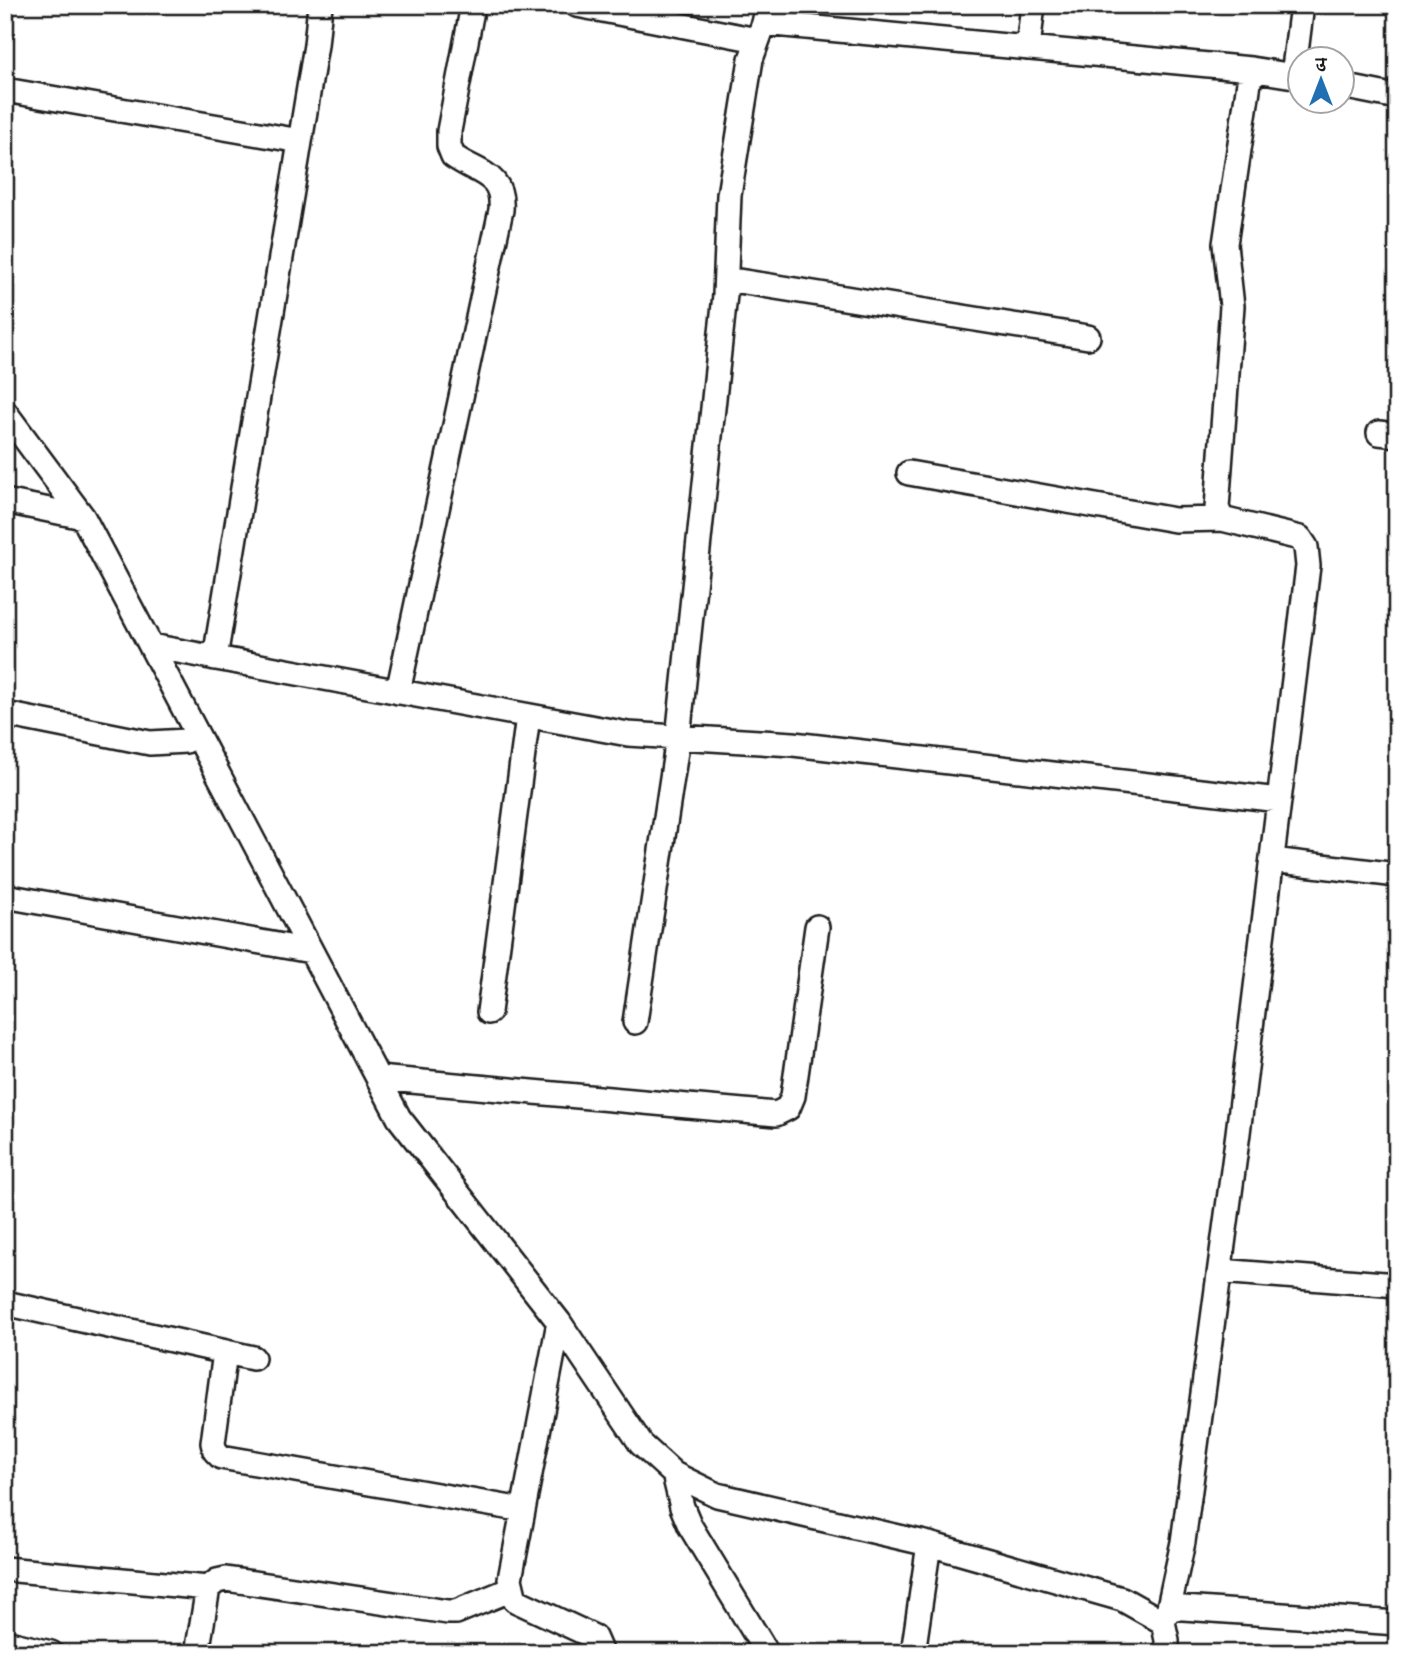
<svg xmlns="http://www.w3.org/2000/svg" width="1402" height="1658" viewBox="0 0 1402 1658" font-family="Dekko,'Playpen Sans Deva',sans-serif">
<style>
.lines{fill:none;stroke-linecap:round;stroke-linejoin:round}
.street-casing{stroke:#1c1c1c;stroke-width:28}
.street{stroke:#fff;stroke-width:23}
</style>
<rect width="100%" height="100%" fill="#fff"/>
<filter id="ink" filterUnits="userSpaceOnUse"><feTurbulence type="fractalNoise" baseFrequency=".0143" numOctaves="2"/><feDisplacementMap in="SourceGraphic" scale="14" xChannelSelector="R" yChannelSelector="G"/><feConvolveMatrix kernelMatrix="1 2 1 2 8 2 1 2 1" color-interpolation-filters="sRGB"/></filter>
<g filter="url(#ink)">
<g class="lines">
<g class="street-casing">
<path id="street" d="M577 5 757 40
M764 23 1251 69 1300 77
M1028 48 1033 5
M1293 76 1302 5
M1342 86 1397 97
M5 90 300 141
M726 279 1088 337
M5 412 83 517 399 1118 559 1322 641 1444 674 1474 717 1495 929 1544 1122 1599 1163 1622 1167 1640V1653
M1379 433 1397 435
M909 473 1175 520 1222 519
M5 501 83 517
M151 646 628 734 793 744 1279 800
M215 658 316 45 320 5
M398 692 501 210C504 173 478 174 453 156L449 146V131L473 5
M5 714 150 743 186 741 197 734
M1272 860 1397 875
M5 896 311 951
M489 1012 528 716
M635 1022 678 738 725 295 729 195 751 59 764 23 768 5
M378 1078 776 1114 788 1108 793 1096 817 927
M1220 1271 1397 1285
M5 1303 253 1358
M559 1322 510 1579 515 1600 594 1637 601 1653
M225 1352 213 1443 215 1451 221 1457 523 1510
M674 1474 682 1507 690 1526 767 1653
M5 1569 208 1588 197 1653
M208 1588 217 1581 226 1579 448 1612H456L512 1589
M1169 1607 1397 1623
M1163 1622 1169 1607 1183 1542 1238 1133 1308 566 1306 547 1300 538 1222 519 1217 508 1232 306 1225 244 1251 69
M5 1642 51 1653
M913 1653 929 1544"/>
</g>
<use href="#street" class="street"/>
</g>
</g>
<rect width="1402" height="1658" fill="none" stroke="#fff" stroke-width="28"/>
<rect x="14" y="14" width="1374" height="1630" fill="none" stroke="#1c1c1c" stroke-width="2.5" filter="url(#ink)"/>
<g transform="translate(1321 80)"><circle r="33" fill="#ffffff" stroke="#a4a4a4" stroke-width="2"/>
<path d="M0-5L12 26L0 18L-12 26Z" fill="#1f6fb2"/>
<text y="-10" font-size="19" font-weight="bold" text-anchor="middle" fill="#1c1c1c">उ</text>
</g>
</svg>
